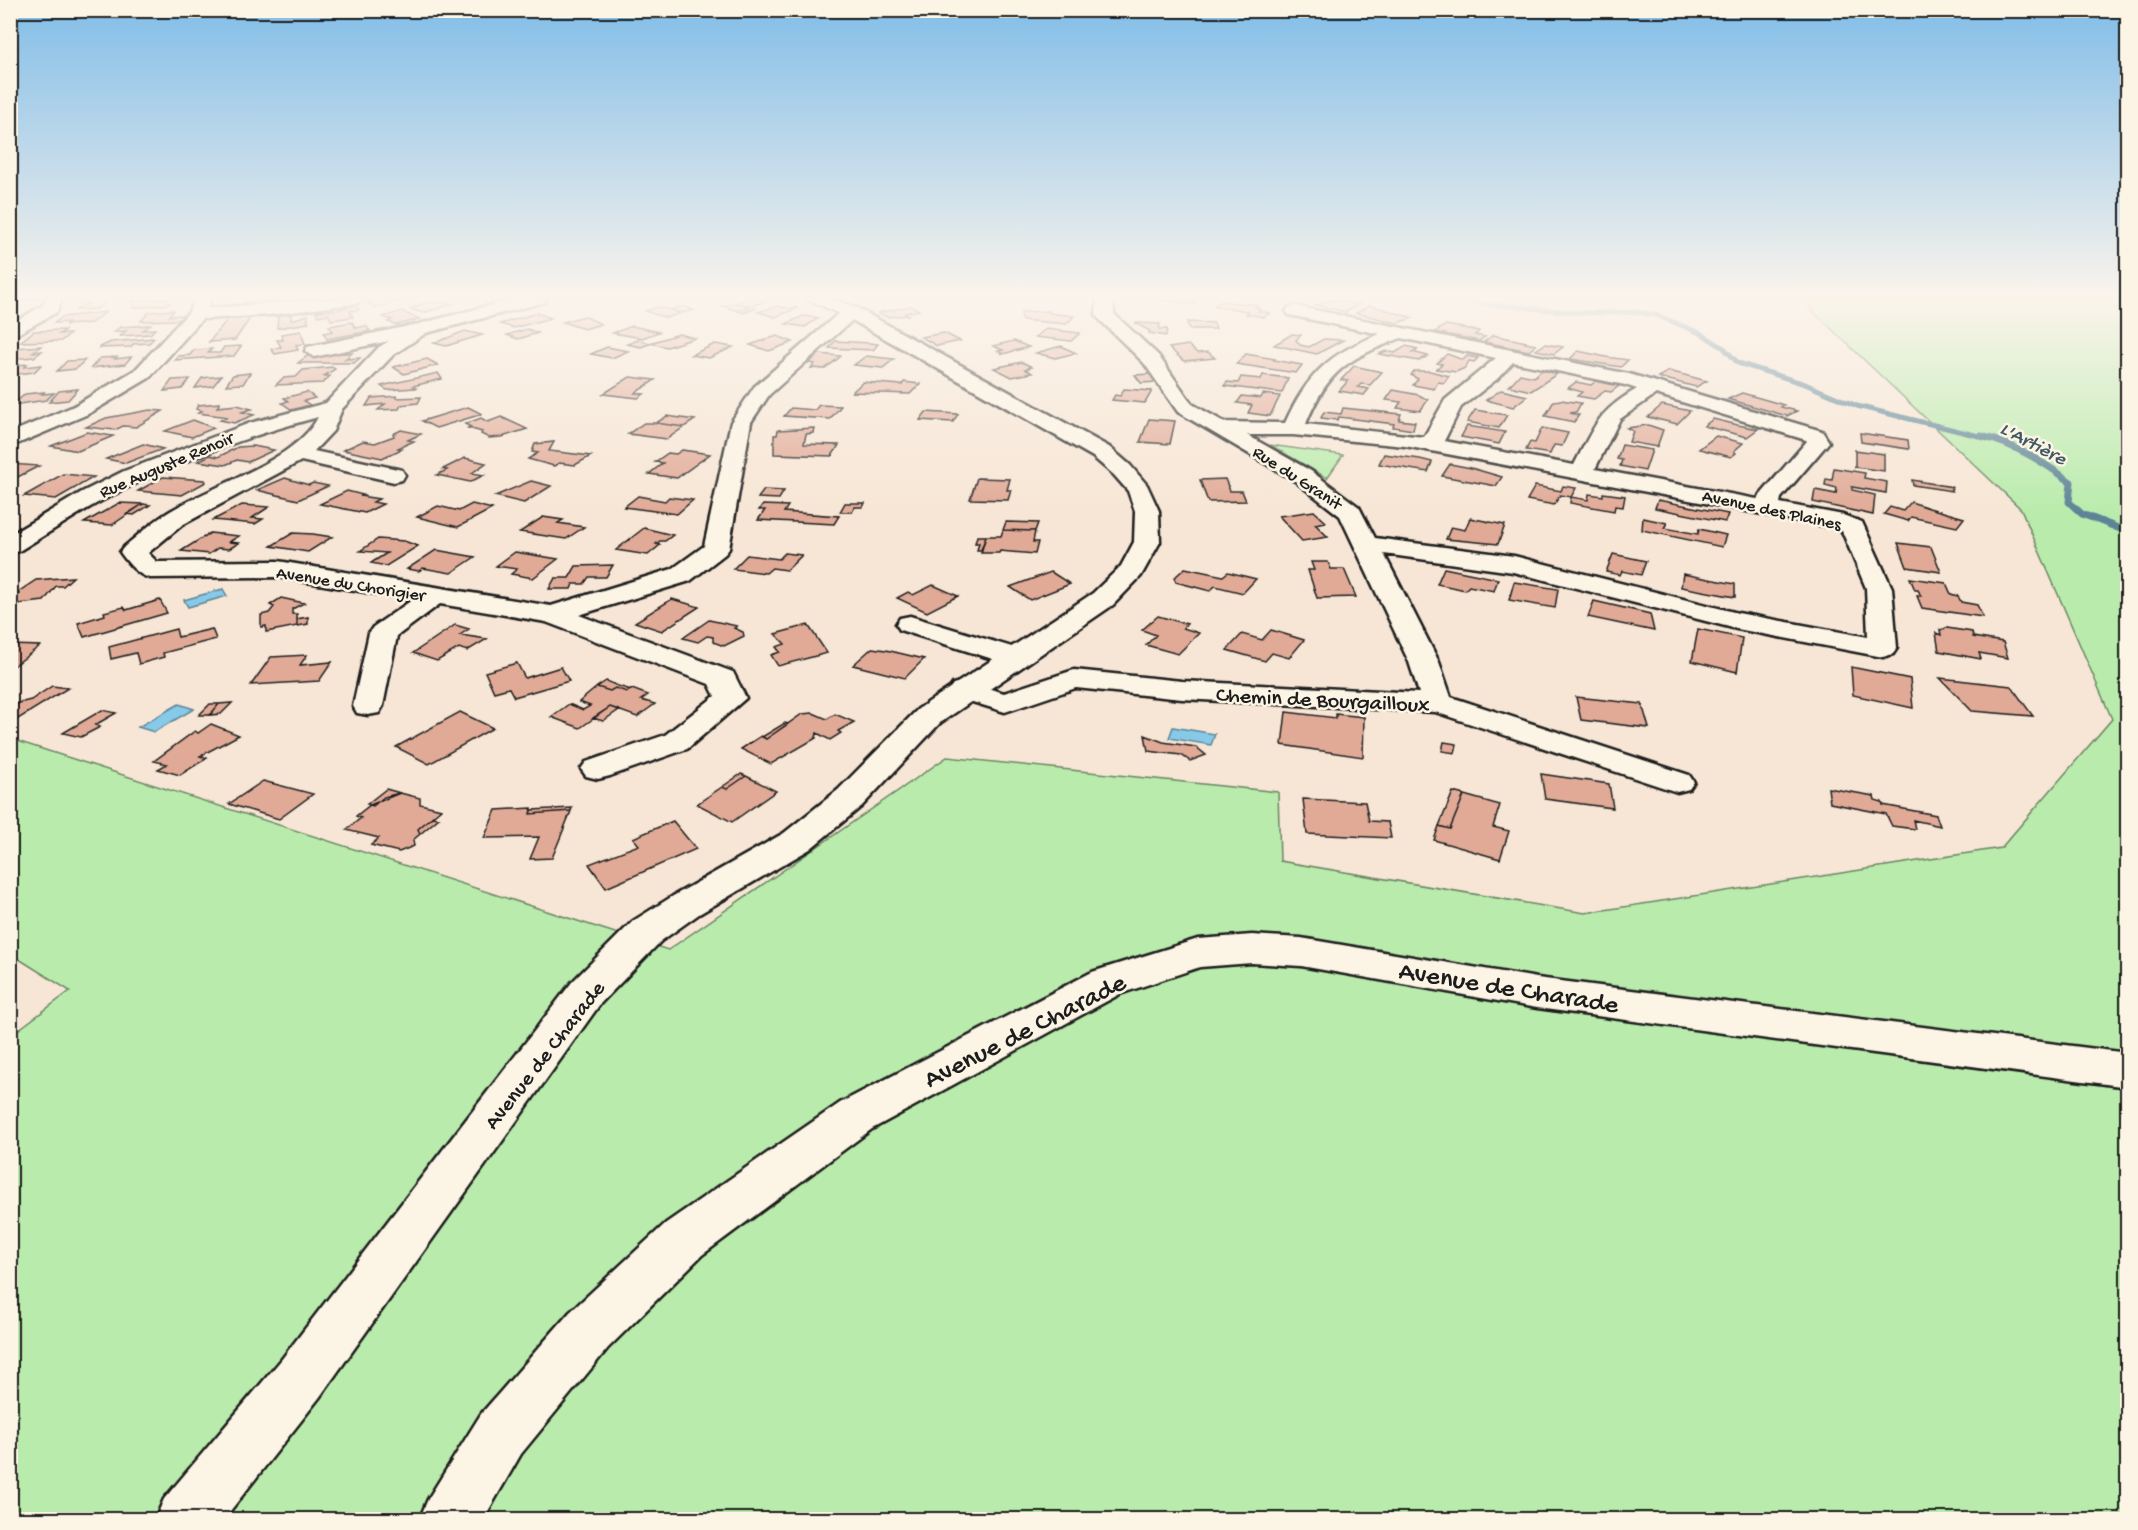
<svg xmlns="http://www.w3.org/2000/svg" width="2138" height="1530" viewBox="0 0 2138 1530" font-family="'Gochi Hand',sans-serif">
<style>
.green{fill:#b9ecac;stroke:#6a8464;stroke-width:1.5}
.water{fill:#86cae8;stroke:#5c8496;stroke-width:1.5}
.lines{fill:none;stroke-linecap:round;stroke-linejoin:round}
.stream-far1{stroke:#5c8496;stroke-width:5}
.stream{stroke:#5c8496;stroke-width:7}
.building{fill:#e1aa97;stroke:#1c1c1c;stroke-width:1.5}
.minor-casing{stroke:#1c1c1c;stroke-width:5}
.tertiary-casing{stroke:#1c1c1c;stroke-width:5}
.minor{fill:#fcf5e5;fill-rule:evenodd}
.tertiary{fill:#fcf5e5;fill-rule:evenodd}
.labels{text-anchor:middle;stroke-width:5;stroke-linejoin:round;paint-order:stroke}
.far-street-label{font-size:18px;fill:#1c1c1c;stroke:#fcf5e5}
.far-water-label{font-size:20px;font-style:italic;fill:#415963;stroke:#fcf5e5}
.street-label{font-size:22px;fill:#1c1c1c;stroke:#fcf5e5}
.near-street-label{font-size:27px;fill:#1c1c1c;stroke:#fcf5e5}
</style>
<rect width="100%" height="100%" fill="#f7e6d5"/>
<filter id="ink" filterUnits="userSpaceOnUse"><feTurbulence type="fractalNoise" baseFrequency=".0167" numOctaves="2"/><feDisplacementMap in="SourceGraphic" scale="12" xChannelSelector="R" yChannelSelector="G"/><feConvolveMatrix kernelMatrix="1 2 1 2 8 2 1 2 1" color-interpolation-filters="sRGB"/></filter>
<g filter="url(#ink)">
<path class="green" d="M1799 298H2127V1519H11L10 1036 70 991 11 954V739L668 950 947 757 1278 792 1280 861 1585 913 2001 848 2112 719 2021 509Z
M1270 445 1343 455 1327 478Z"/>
<path class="water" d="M223 589 227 596 188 607 184 600Z
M179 704 194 709 154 732 138 727Z
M1173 727 1215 734 1211 745 1169 738Z"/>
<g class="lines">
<path class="stream-far1" d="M1453 298 1477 303 1582 313 1637 312 1656 315 1700 333 1724 348 1738 363 1805 384 1857 406 1987 438"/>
<path class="stream" d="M1981 436C2015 444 2043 462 2071 482L2069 502 2082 514 2128 532"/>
</g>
<path class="building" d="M10 298 27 299 41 298 14 303H10Z
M170 298 166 299 170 304 133 308V301Z
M243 298H277L268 304 240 306 248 300 241 299Z
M383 298H409L376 308 366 302Z
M748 298H758L767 301 750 306 735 303Z
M1162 298H1200L1194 304 1160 300Z
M84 299 86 298 109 299 97 309 75 310 88 304 79 303Z
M1330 300 1348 302 1360 304 1346 312 1316 305Z
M1222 301 1258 305 1255 307 1260 309 1258 311 1270 313 1264 317 1246 314 1248 311 1213 306Z
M427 302H443L452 304 423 313 410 309Z
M735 303 750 306 739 310 757 308 744 313 723 306Z
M357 305 359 310 350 311 353 317 331 320 328 314 318 316 316 311 337 310Z
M1370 305 1413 318 1397 323 1356 313Z
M683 306 694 310 681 313 670 310Z
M777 306 786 308H798L775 317 758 312Z
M910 306 919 310 905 313 908 315 887 317 878 313Z
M658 307 670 310 681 313 666 318 645 311Z
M174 310 169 316 183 315 179 320 141 321 149 312Z
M402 311 409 315 420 319 396 325 388 322 392 320 383 317Z
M1049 311V313L1074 316 1066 324 1022 320 1021 312Z
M106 312 91 323 65 325 70 322 54 323 62 317Z
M537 313 551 318 514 328 500 324Z
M253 314 235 340 209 342 231 315Z
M291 314V320L308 315V323L277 328 278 315Z
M584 316 601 324 584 329 563 322Z
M803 316 819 318 805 327 786 324Z
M352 322 356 328 366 326 370 331 327 339 324 333 333 331 329 326Z
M1187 322 1214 323 1216 329H1189Z
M1135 323 1160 324 1159 329H1167L1166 336 1149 333 1150 331Z
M150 325 143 330 155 329 150 334 120 336 126 331 114 332 120 327Z
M1446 325 1479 331 1475 335 1485 337 1479 341 1435 332Z
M632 326 659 332 642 338 613 333Z
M527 329 538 333 518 339 507 335Z
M1046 329 1080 333 1071 341 1035 337Z
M66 330 59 334H70L61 341 20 342 34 331Z
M301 331 305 344 296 345 298 350 275 354 271 349 281 347 277 340H283L281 334Z
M465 331 482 335 446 346 434 343Z
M944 333 960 341 937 346 921 337Z
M679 334 695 338 667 347 650 343Z
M1292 334 1301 335 1296 340 1300 345 1309 347 1324 339 1343 340 1317 354 1274 345Z
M1493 335 1526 342 1525 343 1536 345 1529 351 1484 342Z
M777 336 793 342 769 351 750 345Z
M154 338 149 343 133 344 131 347 98 348 111 342Z
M638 340 650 343H652L641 347 627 344Z
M835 341 870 343 878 344 873 350 829 348Z
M1014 341 1029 347 1003 354 998 351 1003 350 993 346Z
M715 344 733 347 709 358 691 355Z
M1545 344 1563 347 1554 354 1536 350Z
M1188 345 1197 353 1208 352 1215 358 1184 361 1169 348Z
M41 346 33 352 42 351 34 357 10 359V351L15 348Z
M241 346 234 356 175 360 178 356 190 355 194 350 212 349 208 353H220L224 347Z
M1061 346 1076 353 1055 358 1036 353Z
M1406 346 1418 349 1412 352 1428 356 1419 361 1379 354 1386 351 1395 353Z
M607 347 628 351 612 358 591 354Z
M1578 351 1606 357 1628 360 1621 367 1570 359Z
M330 353H352L345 359 360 358 354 363H298L307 356Z
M819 354 841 356 825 369 811 368 815 364 809 363Z
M1246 354 1275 359 1274 360 1302 365 1296 373 1236 364Z
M1447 354 1463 360 1467 356 1478 358 1474 362 1469 361 1465 368 1456 372 1436 369 1442 364 1437 363Z
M866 356 894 359 883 368 854 365Z
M117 357 115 359 131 357 125 364 91 368 100 358Z
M427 359 438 365 404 374 393 367Z
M85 360 76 369 57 371 67 361Z
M1022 362 1032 367 1025 369 1032 373 1012 377 994 368Z
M27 364 24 367 41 365 34 372 10 375V366Z
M1354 366 1382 372 1370 385 1361 384 1358 387 1369 389 1364 395 1339 391 1348 381 1341 380Z
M332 367 335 369 324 376H330L323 383 276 385 283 378 296 377 303 370Z
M1542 370 1557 374 1531 391 1509 386 1520 374 1534 377Z
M1414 371H1430L1449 376 1444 383 1438 382 1434 389 1413 385 1418 379 1411 375Z
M1669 371 1707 381 1696 387 1658 377Z
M250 373 243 384 226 385 233 375Z
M438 373 442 379 413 386 416 388 387 390 381 386Z
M1151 374 1157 382 1141 383 1135 375Z
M1263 375 1288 378 1282 393 1224 386 1227 382 1238 383 1241 377 1261 379Z
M221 376 213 386 195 388 202 378Z
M630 377 655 380 635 393 644 394 638 398 603 394Z
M190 379 182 389 164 391 172 380Z
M1596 381 1619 386 1611 392 1605 391 1594 399 1577 396 1582 392 1568 388 1576 382 1591 385Z
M863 382 902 385 904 382 920 384 910 394 852 392Z
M78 389 68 400 49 402 59 391Z
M1124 389 1152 391 1145 403 1112 400 1115 395 1120 396Z
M1393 390 1419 395 1428 400 1420 411 1397 408 1401 402 1386 400Z
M1501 390 1527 396 1513 407 1486 400Z
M44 392 42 394 54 393 46 400 13 405 25 394Z
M307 392 315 398 304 401 310 405 292 410 282 403 288 401 284 398Z
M1742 393 1784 405 1781 407 1797 411 1787 416 1728 399Z
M1263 394 1280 396 1270 416 1248 413 1252 405 1237 403 1242 396 1261 398Z
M397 396 396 398 421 397 418 403 401 405 399 409 378 410 385 404 366 406 371 398Z
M1561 400 1581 403 1576 412 1570 413 1579 415 1574 422 1545 416 1554 401Z
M220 403 217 407 237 405 252 409 242 412 254 415 234 423 220 420 228 417 198 413 202 411 196 409 198 405Z
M819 405 841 406 830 419 784 416 791 408 815 410Z
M1662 405 1690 411 1677 424 1648 417Z
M468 407 482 414 436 428 422 421Z
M1343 408 1401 414 1399 420 1415 422 1413 430 1393 427 1394 424 1339 417 1337 420 1321 418 1324 412 1341 414Z
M150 410 163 411 136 427 123 426 115 430 86 427 106 418Z
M1475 410 1507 415 1499 428 1467 422Z
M926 412 958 414 953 422 920 420Z
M667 416 695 420 684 427 656 423Z
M501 417 527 429 502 437 489 438 481 434 482 432 468 428 471 427 465 424 481 418 488 422Z
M1149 419 1175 421 1170 444 1140 442Z
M1713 419 1738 425 1758 429 1747 437 1704 426Z
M193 420 214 428 192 437 165 431Z
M644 423H656L684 427 667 439 628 434Z
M1648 425 1663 430 1657 447 1629 442 1633 431 1627 428Z
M1467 426 1505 432 1499 444 1461 437Z
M814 428 813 433 806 434 804 444 839 445 832 456 774 454V435H777L778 430Z
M1542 428 1568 433 1562 446 1554 445 1550 454 1526 450 1530 442 1535 443Z
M401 430 421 434 408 440 414 441 398 448 402 449 382 458 343 450 363 441 375 443 394 436 393 434Z
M87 432 113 436 78 451 51 446Z
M1860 433 1908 440 1909 449 1861 442Z
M1716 436 1743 443 1734 451 1736 453 1731 457 1699 449Z
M554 442 549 451 591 456 575 465 559 463 554 466 528 459 538 453 532 452 535 444Z
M143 444 163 449 126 463 106 459Z
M1622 445 1652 450 1645 471 1620 466 1622 460 1617 459Z
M253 446 274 450 248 462 237 460 225 465 198 461 210 455 218 457 238 447Z
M682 450 710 454 677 478 649 474 663 463 655 462 668 453 676 454Z
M1855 450 1884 454V471L1855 467Z
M1384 454 1420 459 1432 462 1428 472 1379 464Z
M465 458 486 463 472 473 484 475 470 482 437 475 447 470 443 469Z
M10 464 39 466 10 481Z
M1450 464 1471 468 1502 477 1496 486 1442 476Z
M1834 468 1865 473 1864 478 1887 482 1886 493 1852 487V490L1875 495 1873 515 1813 502 1815 490 1836 494 1837 488 1825 485 1826 479 1832 480Z
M63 474 94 477 56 499 24 496Z
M163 477 205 480 206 482 182 495 138 491Z
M285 478 309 485 313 483 328 486 298 500 257 490Z
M977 478 1010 479 1007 490H1011L1008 500 970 499Z
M1225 479 1230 491H1242L1246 501 1208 502 1200 480Z
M1912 480 1952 487V491L1913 485Z
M531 481 551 486 524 503 495 496Z
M1535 486 1561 491 1563 486 1576 488 1571 497 1560 495 1554 505 1527 500Z
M764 490 784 491 779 499 758 498Z
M347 491 363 495 360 496 379 499 373 502 383 504 365 513 320 504Z
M1603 493 1625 496 1623 507 1615 506 1614 511 1570 503 1571 497 1588 500 1589 494 1603 496Z
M638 496 665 501 669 497 693 500 677 514 624 507Z
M1658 500 1728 514 1725 522 1655 508Z
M1911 502 1929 508 1964 518 1957 527 1911 517 1908 521 1884 514 1890 507 1903 511Z
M119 503 143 504 112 525 84 523Z
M845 503H865L863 507H855L852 512H840Z
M143 504 150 505 134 515 127 514Z
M472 504 492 509 458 527 417 517 438 506 459 511Z
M242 505 269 507 252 518 263 519 255 524 213 520Z
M763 505 788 506 784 512 839 516 834 524 758 520 765 510H759Z
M1314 511 1326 522 1315 524 1328 537 1302 541 1279 516Z
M543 517 563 520 558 523 584 527 566 539 520 532Z
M1470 518 1505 525 1498 544 1446 539 1451 527 1465 530Z
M1643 518 1667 523 1664 528 1698 534 1699 529 1726 535 1722 547 1642 530Z
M1006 522 1038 523 1035 531 1003 530Z
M644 528 673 535 665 541H660L656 544 660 545 648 555 616 550Z
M1003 530 1035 531 1033 542H1038L1035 554 1000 551 999 553H981L986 536H1001Z
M210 533 239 536 229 542 239 543 229 549 218 548 209 554 181 551Z
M293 533 313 534 332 537 308 552 271 546Z
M977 536H986L981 550H977L979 543H975Z
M378 539 404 541 418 546 386 566 371 563 387 553 360 551Z
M1898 543 1931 547 1941 572 1907 567Z
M436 550 475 557 451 573 423 568 419 571 407 569Z
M515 552 558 559 533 578 511 574 517 569 496 566Z
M785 553 802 555 787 570 772 568 766 573 733 569 747 555 779 559Z
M1613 554 1646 561 1641 575 1622 571 1620 575 1606 572Z
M1311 562H1328L1331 569H1344L1356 597 1317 598 1308 570H1314Z
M613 565 606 577H589L584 584H573L571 589H549L555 578H569L576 566Z
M1185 568 1223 576 1228 572 1256 579 1243 593 1215 586 1210 591 1176 582 1174 578Z
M1444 568 1498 579 1494 591 1469 586 1465 590 1437 584Z
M1051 572 1070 584 1030 600 1010 587Z
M1683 574 1735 584V597L1681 587Z
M73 577 63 586H56L44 601 10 605V601L19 594H15L36 580Z
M1910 578 1946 583 1951 594 1958 596 1961 602 1977 605 1983 617 1922 608 1917 596H1921L1918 590H1915Z
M1514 582 1558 589 1555 608 1509 600Z
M933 585 958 596 927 612 897 598 908 592 913 595Z
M281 598 304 603 292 609V614H297V626L266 632V626L261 627V615L269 613 274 607 270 605Z
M672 599 699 607 662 631 635 622Z
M160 600 167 613 84 637 78 623 105 615 104 612 124 607 126 610Z
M1594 601 1650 614 1654 631 1588 617Z
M1158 616 1187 624 1183 628 1199 633 1178 654 1146 645 1156 635 1142 630Z
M308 617V624L297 626V619Z
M709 620 737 626 734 628 743 632 744 636 724 646 713 642V637L707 636 698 642 683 638Z
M455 625 469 629 460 635 487 639 467 651 459 648 437 661 413 653Z
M808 625 827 653 778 666 771 655 780 652 776 647 785 644 775 634Z
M1947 628 1972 632 1973 637 2003 642 2008 658 1979 653 1981 659 1939 651 1936 633 1941 635 1940 630Z
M176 629 178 637 212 629 216 639 163 653 164 657 139 664 136 653 111 659 109 647Z
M1698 629 1742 638 1737 672 1692 661Z
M1271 630 1304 640 1289 658 1272 653 1265 661 1227 650 1242 634 1262 640Z
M10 645 40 646 10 669Z
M872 648 886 650 924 659 905 678 853 665Z
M307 655 300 665 332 662 319 681 251 685 271 657Z
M517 663 525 678 561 667 569 681 514 697 509 688 494 692 485 672Z
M1851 667 1910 679 1913 708 1853 695Z
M1940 678 2011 686 2033 716 1972 711Z
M606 681 618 686 631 690 627 692 615 688 610 691 597 687Z
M52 686 68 688 10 724V705L31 700Z
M597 687 610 691 615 688 627 692 632 689 648 695 641 700 655 704 637 717 610 707 580 728 551 717 569 704 583 710 590 706 579 702Z
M1576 697 1642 704 1649 728 1581 720Z
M232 703 221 714 210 715 219 704Z
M210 704H219L210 715H199Z
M610 707 619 710 603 721 593 718Z
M102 710 116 713 95 725 100 727 81 737 63 733Z
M460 712 493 728 429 764 396 747Z
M1286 712 1336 718V714L1364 717 1363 757 1282 745Z
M813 713 827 719 835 714 854 722 838 731 841 733 830 740 817 733 816 738 771 764 741 749 761 736 766 739 802 714Z
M785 723 788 724 766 739 762 737Z
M211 724 239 735 200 756 207 758 180 775 158 769 167 764 154 761 195 731 198 733Z
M1145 735 1163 742 1196 747 1206 755 1190 761 1181 755 1148 751Z
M1444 742 1457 744 1455 753 1442 751Z
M741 774 746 776 727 789 722 787Z
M1541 774 1609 784 1613 808 1545 799Z
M746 776 776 791 732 822 697 804 722 787 727 789Z
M263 781 313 794 279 819 229 804Z
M1828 788 1874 796 1875 800 1882 802 1883 805 1936 815 1940 826 1913 820 1915 829 1892 826 1886 814 1830 803Z
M386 789 400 793 384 797 373 806 367 804Z
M1453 792 1464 795 1450 829 1439 826Z
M400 793 420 798V804L441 809 418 829 420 834 413 840 414 846 399 852 371 845 379 838 346 830 361 818 356 816 370 805Z
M1464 795 1500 805 1493 827 1509 831 1500 859 1434 840 1439 826 1450 829Z
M1303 799 1365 802 1369 821 1388 822 1391 838 1307 834Z
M532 808 530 814 571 811 552 858 530 859 539 837 484 838 496 810Z
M572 808 571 811 530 814 531 810Z
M432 817 439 818 420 834 418 829Z
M673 821 696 849 606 888 589 864 639 845 633 838Z"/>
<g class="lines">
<g class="minor-casing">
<path id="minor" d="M46 298H62L57 312 10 338V325L43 305Z
M195 298H211L208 308C261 305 313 298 366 298L358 303 270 315 202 319 149 378 88 414 10 447V433L74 406 135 370 189 312Z
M518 298H547L545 302 426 333 393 355 342 409 333 431 314 451 402 470 405 475 402 480 394 482 301 461 182 525 148 553 157 562 278 561 551 606 672 569 704 546 731 422 754 387 845 308H857L860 312 857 316 769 395 751 422 729 549 725 554 690 581 579 615 733 672 746 698 687 749 610 776 598 779 586 776 581 769 586 762 665 735 715 696 709 684 546 622 440 604 397 636 383 706 379 713 368 715 357 713 353 706 369 633 373 627 412 600 278 577 150 578C137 575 128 563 120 552L124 547C137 536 150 524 164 515 206 487 296 462 318 417 243 437 169 465 101 501 73 516 46 535 19 551L10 553V535L82 492 124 471 250 423 326 403 379 347 389 341 314 357 305 351 307 347 419 324Z
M1097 298H1113L1114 314 1158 355 1192 404 1224 422 1285 423C1308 373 1330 353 1380 334L1289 315 1286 311 1289 307 1295 306 1629 374 1822 431 1829 442 1781 498 1780 503 1843 515 1862 522 1892 588 1897 648 1893 654 1883 657 1737 629 1513 572 1384 554 1439 662 1451 697 1689 775 1694 782 1689 789 1677 792 1435 712 1182 699 1076 688 1005 712 953 696 949 690 953 684 964 681 1004 693 1074 670 1182 681 1419 693 1409 662 1340 516 1295 481 1178 412 1144 363 1099 319 1096 315ZM1401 338 1496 358 1445 400 1424 437 1306 424C1328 369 1348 359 1401 338ZM1513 362 1625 385 1637 389C1597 412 1595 426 1574 465L1444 441 1461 407 1497 379ZM1656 394 1806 440 1807 441 1757 499 1595 469 1620 419ZM1247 435H1293L1405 446 1836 528 1842 531 1866 588 1868 637 1738 613 1514 556 1375 538 1359 507 1311 471Z
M910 616 1025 651 1030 657 1025 663 1015 666 900 630 896 624 900 618Z"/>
</g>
<g class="tertiary-casing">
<path id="tertiary" d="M805 298H830L857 308 1109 447 1130 465 1147 485 1159 511 1160 542 1141 576 1113 605 940 723 862 806 810 849 699 914 661 941 600 1004 319 1398 223 1520H155L164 1499 281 1360 572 982 633 921 673 896 784 833 838 790 918 709 1093 593 1121 566 1134 542 1135 511 1128 491 1114 475 1093 457 845 316Z
M1252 935 1301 938 1537 978 2128 1053V1087L1537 1008 1301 966 1252 963 1200 967 1120 994 872 1129 702 1255 608 1348 521 1454 483 1520H419L428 1499 481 1414 570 1312 666 1223 840 1103 1092 972 1198 939Z"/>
</g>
<use href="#minor" class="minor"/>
<use href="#tertiary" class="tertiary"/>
</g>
</g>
<linearGradient id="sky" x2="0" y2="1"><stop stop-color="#81bde8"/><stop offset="0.58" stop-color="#fbf4ec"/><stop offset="1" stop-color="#fbf4ec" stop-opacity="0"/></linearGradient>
<rect width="2138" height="513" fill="url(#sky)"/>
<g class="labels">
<g class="far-street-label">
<text transform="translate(166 464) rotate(-23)" y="6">Rue Auguste Renoir</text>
<text transform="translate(1298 477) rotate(33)" y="6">Rue du Granit</text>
<text transform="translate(1772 509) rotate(12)" y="6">Avenue des Plaines</text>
<text transform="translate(351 583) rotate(9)" y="6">Avenue du Chorigier</text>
</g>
<g class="far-water-label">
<text transform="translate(2034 442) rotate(28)" y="7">L'Artière</text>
</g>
<g class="street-label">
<text transform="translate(1323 698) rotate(3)" y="8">Chemin de Bourgailloux</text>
<text transform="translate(543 1054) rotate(-52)" y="8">Avenue de Charade</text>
</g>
<g class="near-street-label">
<text transform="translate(1509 986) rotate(9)" y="9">Avenue de Charade</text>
<text transform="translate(1024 1029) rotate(-27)" y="9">Avenue de Charade</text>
</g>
</g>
<rect width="2138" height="1530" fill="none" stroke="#fcf5e5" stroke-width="36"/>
<rect x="18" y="18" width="2102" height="1494" fill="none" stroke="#1c1c1c" stroke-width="2" filter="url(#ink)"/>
</svg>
